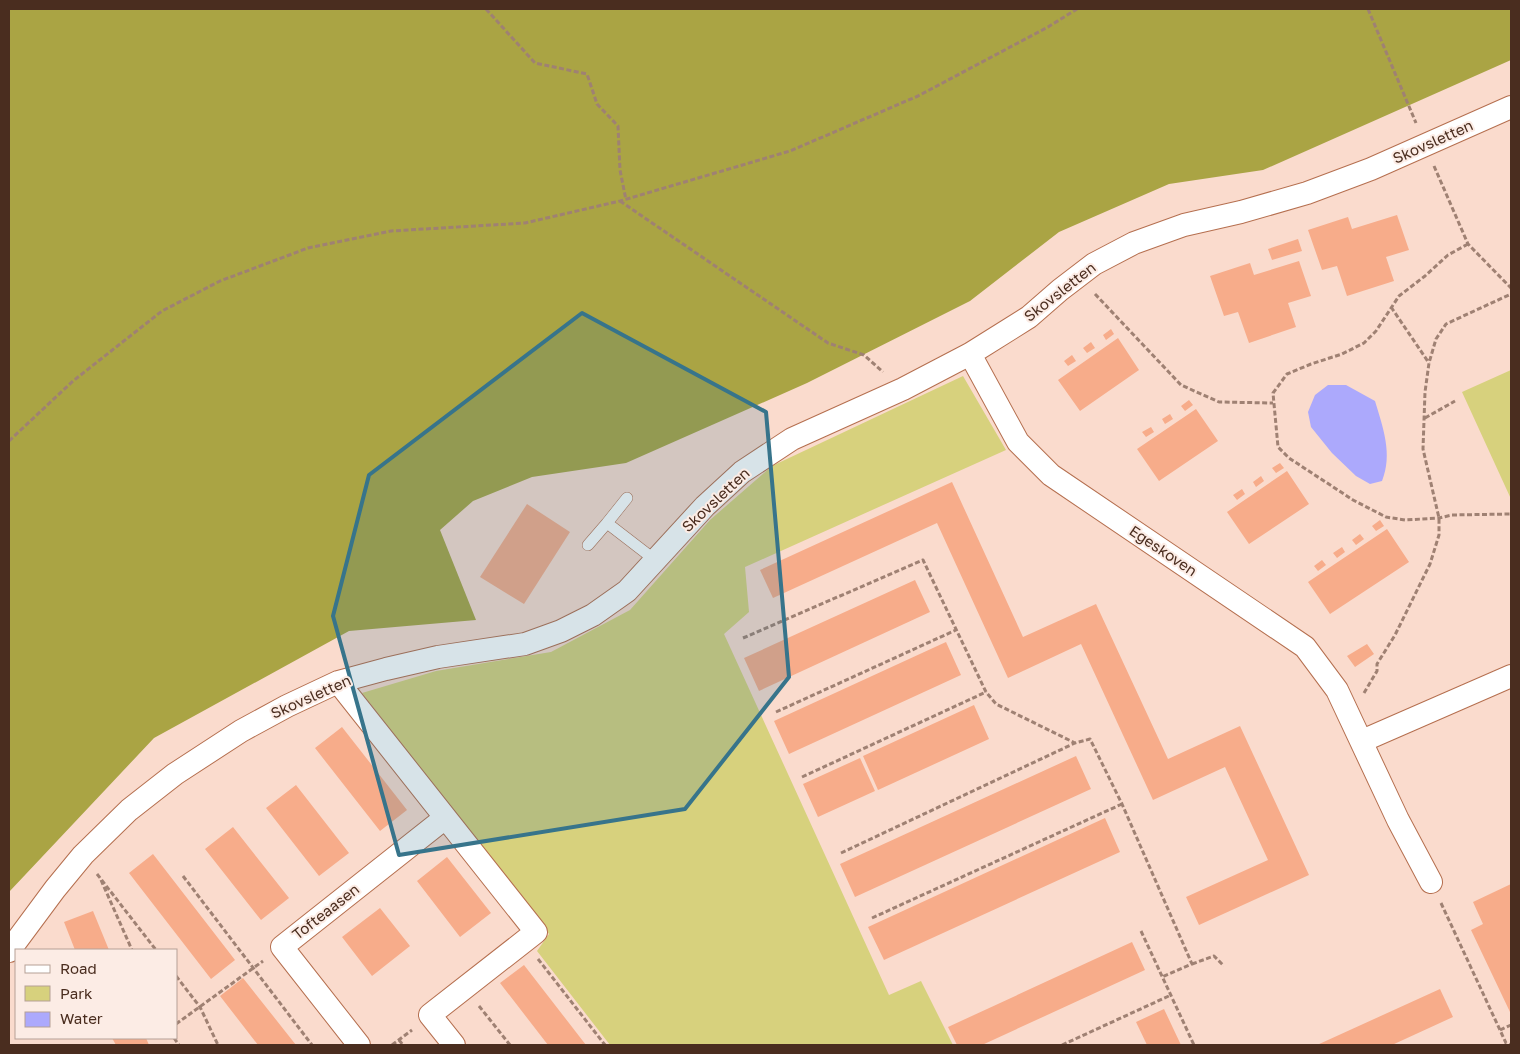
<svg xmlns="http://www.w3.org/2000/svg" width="1520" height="1054" viewBox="0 0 1520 1054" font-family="'Golos Text',sans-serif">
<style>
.green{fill:#d7d17d}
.forest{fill:#aaa444}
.water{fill:#aca9fc}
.building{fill:#f7ac8a}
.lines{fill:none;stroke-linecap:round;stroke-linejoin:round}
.lane-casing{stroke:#b56f4f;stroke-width:12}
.street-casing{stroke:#b56f4f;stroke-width:24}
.path{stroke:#9f8173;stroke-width:3;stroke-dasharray:5 2.5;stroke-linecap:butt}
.lane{stroke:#fff;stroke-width:11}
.street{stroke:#fff;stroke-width:22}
.marked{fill:#37748b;fill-opacity:0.2;stroke:#37748b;stroke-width:4;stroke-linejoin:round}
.labels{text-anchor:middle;stroke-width:4;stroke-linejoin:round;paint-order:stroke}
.street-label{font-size:15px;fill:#4a2d1f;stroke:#fcece5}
</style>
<rect width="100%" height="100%" fill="#fadbcd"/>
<path class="green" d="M1511 370V499L1462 392Z
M963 376 1006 450 745 567 749 612 724 634 889 995 921 981 953 1045H610L537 951 549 934 362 693 436 671 551 652 630 610 710 520 772 466Z"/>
<path class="forest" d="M9 9H1511V60L1263 170 1169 184 1059 232 970 301 807 383 626 463 532 477 473 501 440 530 476 620 349 631 154 738 9 892Z"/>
<path class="water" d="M1328 385H1346L1375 401C1383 428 1393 454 1382 481L1370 484 1356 476 1332 453 1311 427 1308 412 1315 395Z"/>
<path class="building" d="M1397 215 1409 250 1386 257 1394 281 1347 296 1337 266 1322 270 1308 230 1348 217 1352 229Z
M1298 239 1302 251 1272 260 1268 249Z
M1299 261 1311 296 1288 303 1296 327 1249 343 1238 312 1224 316 1210 276 1250 263 1254 275Z
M1111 329 1114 334 1106 340 1103 335Z
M1118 338 1139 370 1080 411 1058 380Z
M1091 342 1095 348 1087 353 1083 348Z
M1072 355 1076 361 1068 366 1064 361Z
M1189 400 1193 405 1185 411 1181 406Z
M1196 409 1218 441 1159 481 1137 449Z
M1170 414 1173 419 1165 424 1162 419Z
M1151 427 1154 432 1146 437 1142 432Z
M1280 463 1284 468 1276 473 1272 468Z
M1287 471 1309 504 1249 544 1227 512Z
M1261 476 1264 481 1256 487 1253 482Z
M952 482 1023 637 1096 604 1168 759 1240 726 1309 875 1199 925 1186 897 1268 860 1225 767 1153 800 1081 644 1008 678 937 523 773 598 760 570Z
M1242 489 1245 494 1237 500 1233 495Z
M527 504 570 532 524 604 480 577Z
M1380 520 1384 526 1376 531 1372 526Z
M1387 529 1409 562 1330 614 1308 582Z
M1360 534 1364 539 1356 545 1352 540Z
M1342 547 1345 552 1337 558 1333 553Z
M1322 560 1326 565 1318 571 1314 566Z
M915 580 930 612 759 691 744 658Z
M946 642 961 675 789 754 774 721Z
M1367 644 1374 654 1355 667 1347 656Z
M974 705 989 739 878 790 863 756Z
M342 727 407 810 380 831 315 748Z
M1076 756 1091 789 855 897 840 864Z
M860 758 875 791 818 817 803 784Z
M296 785 349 853 319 876 266 808Z
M1105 818 1120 852 884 960 868 927Z
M233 827 289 898 261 920 205 849Z
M153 854 235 960 211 979 129 873Z
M447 857 491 913 460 937 417 881Z
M1511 884V1011L1510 1012 1471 930 1483 924 1473 902Z
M380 908 410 946 372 976 342 937Z
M93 911 109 950H75L64 922Z
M1132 942 1145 970 982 1045H957L948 1027Z
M524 965 586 1045H548L500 983Z
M243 978 296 1045H258L220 996Z
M1440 989 1453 1017 1392 1045H1317Z
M1164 1009 1181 1045H1147L1136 1022Z
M112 1038H146L149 1045H116Z"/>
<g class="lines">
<g class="lane-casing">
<path id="lane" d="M627 498 607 523 655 560
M588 545 607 523"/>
</g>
<g class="street-casing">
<path id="street" d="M970 354 1018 442 1051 475 1305 647 1337 690 1398 820 1431 882
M338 682 536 932 430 1015 454 1045
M1362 741 1511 676
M9 951 55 889 83 855 129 810 175 774 241 731 287 706 338 682 386 669 438 657 525 644 561 631 593 615 627 591 705 506 742 472 792 439 903 389 970 354 1029 317 1060 290 1094 264 1134 243 1184 225 1241 212 1307 193 1371 169 1511 107
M359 1045 282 947 445 818"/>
</g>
<path class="path" d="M486 9 535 63 587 74 597 104 618 126 620 170 626 200
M1368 9 1416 123
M1434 166 1468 244 1511 288
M620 201 828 343 864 355 883 372
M1468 244 1448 255 1425 276 1399 296 1376 331 1364 343 1342 354 1311 364 1287 374 1273 393 1278 447 1289 458 1353 500 1386 517 1405 520 1439 518 1452 515 1511 514
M1095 294 1181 385 1219 402 1273 403
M1391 307 1429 363
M1425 418 1455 401
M9 441 73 381 162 311 220 281 308 248 391 231 525 223 620 201 790 151 918 96 1048 27 1077 9
M743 638 923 560 986 692 996 704 1075 743 1090 739 1122 804 1192 964 1162 977
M1364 693 1377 671V664L1395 635 1430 564 1439 535V518L1423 449 1425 392 1429 363 1436 339 1446 324 1511 294
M776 712 956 630
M802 777 986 692
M841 853 1075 743
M97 874 156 950
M183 876 312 1045
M101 880 132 950
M1441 903 1506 1043 1511 1045
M872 918 1122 804
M1141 931 1194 1045
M538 959 605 1045
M1192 964 1214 956 1224 966
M176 976 200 1007 218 1045
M479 1006 510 1045
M176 1024 263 961
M1500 1030 1511 1025
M174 1038 179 1045
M399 1040 403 1045
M392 1045 412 1030
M1062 1045 1171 995"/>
<use href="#lane" class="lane"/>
<use href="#street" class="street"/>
</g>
<path class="marked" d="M582 313 766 412 789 677 685 809 399 855 333 616 369 475Z"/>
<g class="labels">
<g class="street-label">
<text transform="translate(1433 142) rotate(-24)" y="5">Skovsletten</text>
<text transform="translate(1060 292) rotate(-38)" y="5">Skovsletten</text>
<text transform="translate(716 500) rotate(-43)" y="5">Skovsletten</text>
<text transform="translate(1163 551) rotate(34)" y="5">Egeskoven</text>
<text transform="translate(311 697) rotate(-24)" y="5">Skovsletten</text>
<text transform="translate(326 912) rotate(-38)" y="5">Tofteaasen</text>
</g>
</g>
<rect width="1520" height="1054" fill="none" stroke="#4a2d1f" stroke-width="20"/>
<rect x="15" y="949" width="162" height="90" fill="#fcece5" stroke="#b5a096"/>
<rect x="25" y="965" width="25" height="8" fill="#ffffff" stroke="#b5a096"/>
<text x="60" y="974" font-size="15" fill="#4a2d1f">Road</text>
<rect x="25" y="986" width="25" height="15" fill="#d7d17d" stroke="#b5a096"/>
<text x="60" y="999" font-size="15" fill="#4a2d1f">Park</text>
<rect x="25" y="1012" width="25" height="15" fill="#aca9fc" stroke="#b5a096"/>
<text x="60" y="1024" font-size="15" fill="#4a2d1f">Water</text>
</svg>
